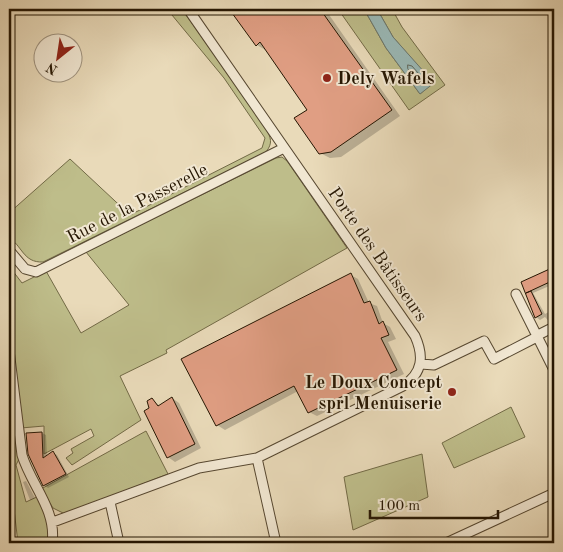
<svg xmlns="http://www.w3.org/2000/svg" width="563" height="552" viewBox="0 0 563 552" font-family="'Old Standard TT',serif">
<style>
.green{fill:#bebd8a;stroke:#726a46}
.water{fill:#9ab9b7;stroke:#6b786f}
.shadow{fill:#0003}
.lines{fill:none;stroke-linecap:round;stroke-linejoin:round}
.shore{stroke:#60685c;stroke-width:1}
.building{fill:#e09e83;stroke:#251602}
.minor-casing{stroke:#564730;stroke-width:11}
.minor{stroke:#f1e7d2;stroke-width:9}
.rail{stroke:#251602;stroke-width:2.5;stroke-dasharray:9 9;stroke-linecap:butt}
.poi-dot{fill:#8f2418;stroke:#f1e7d2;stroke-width:2}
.labels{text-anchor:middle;stroke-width:4;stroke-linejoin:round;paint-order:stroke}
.poi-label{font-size:18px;font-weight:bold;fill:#251602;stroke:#f1e7d2;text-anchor:start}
.street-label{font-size:18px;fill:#251602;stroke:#f1e7d2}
</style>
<rect width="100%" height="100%" fill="#e9dab9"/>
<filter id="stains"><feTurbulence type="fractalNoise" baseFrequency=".004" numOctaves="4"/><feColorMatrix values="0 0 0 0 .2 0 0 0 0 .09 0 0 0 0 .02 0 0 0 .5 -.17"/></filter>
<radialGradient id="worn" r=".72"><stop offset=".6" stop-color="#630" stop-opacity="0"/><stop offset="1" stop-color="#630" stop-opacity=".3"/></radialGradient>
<path class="green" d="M167 9H182L266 129C271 138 273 143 266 152L43 262C23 263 22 245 9 238V213L70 159 130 215 262 148 265 138 224 78Z
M338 9H364L386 48 420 94 433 83 393 37 377 9H392L402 27 445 85 409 110Z
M282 157 287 161 347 248 166 350 167 353 120 376 141 420 72 465 66 458 73 453 71 449 94 436 91 429 44 454V426L21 428 9 332V266L22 283 46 271 81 333 129 305 86 252 276 158Z
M9 372 19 459 16 465 26 502 39 496C45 510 51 528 48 543H18L9 467Z
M511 407 525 437 454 468 442 443Z
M146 431 168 474 65 514 53 508 41 489Z
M422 454 428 497 353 530 344 477Z"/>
<path class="water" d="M364 9H377L393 37 434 83 420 94 386 48Z"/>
<path class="shadow" d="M240 9H325L400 116 341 157 330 158 320 153 309 110 267 51 257 45 234 13Z
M554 269V284L533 293 545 314 554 309V324L552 325 545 317 540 320 536 317 523 283Z
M351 275 358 279 369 303 377 306 383 323 390 327 396 339 388 342 404 374 317 416 309 412 298 391 225 430 217 425 182 359Z
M172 398 179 403 201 448 175 462 168 457 151 409 152 400 160 406Z
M42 433 46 435 47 457 53 453 57 455 69 477 48 488 44 485 38 473Z
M26 481 35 498 30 500 23 482Z"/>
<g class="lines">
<path class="shore" d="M408 65 412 66 425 81 423 85H420L408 69Z"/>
</g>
<path class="building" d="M238 9H320L392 110 331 152 319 154 294 118 307 110 260 42 256 46 232 13Z
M554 267V280L526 293 531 291 542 314 535 318 521 282Z
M351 273 364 303 370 301 379 324 383 321 389 335 381 338 397 370 308 413 294 386 216 426 181 359Z
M172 397 195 444 167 458 144 411 149 408 147 401 152 398 158 406Z
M42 432 43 458 53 451 66 474 43 486 28 454 26 433Z"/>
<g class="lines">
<g class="minor-casing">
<path id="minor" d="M9 250 25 269 36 272 284 148
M516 294 554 370
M538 335 554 327
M9 350 22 455C31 485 57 510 52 543
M421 364 434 365 484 341 494 359 533 339
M257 458 276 543
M110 502 119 543
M53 522 199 468 257 458 403 386C423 373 424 356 415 336L188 9
M446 543 554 493"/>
</g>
<use href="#minor" class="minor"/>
<path class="rail" d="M9 509 12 543"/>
</g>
<g class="poi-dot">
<circle cx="327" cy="78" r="5"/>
<circle cx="452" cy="392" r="5"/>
</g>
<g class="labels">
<g class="poi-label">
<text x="337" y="84">Dely Wafels</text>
<text x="442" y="388" text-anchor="end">Le Doux Concept<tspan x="442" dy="21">sprl Menuiserie</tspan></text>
</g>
<g class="street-label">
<text transform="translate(137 203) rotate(-27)" y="6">Rue de la Passerelle</text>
<text transform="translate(378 254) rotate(55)" y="6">Porte des Bâtisseurs</text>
</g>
</g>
<rect width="563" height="552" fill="none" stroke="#e9dab9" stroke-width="30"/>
<rect x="10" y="10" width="543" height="532" fill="none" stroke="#251602" stroke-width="2.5"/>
<rect x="15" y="15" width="533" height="522" fill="none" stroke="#251602"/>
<g transform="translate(58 58) rotate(210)"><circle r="24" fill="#f1e7d2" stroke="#9f937f"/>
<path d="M0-4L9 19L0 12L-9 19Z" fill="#8f2418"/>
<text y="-8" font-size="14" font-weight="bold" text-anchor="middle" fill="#251602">N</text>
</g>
<path d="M370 510v8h128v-8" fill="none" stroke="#251602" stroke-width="2.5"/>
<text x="378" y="510" font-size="15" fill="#251602" stroke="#f1e7d2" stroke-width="4" paint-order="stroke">100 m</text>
<rect width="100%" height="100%" filter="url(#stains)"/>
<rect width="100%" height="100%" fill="url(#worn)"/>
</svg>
